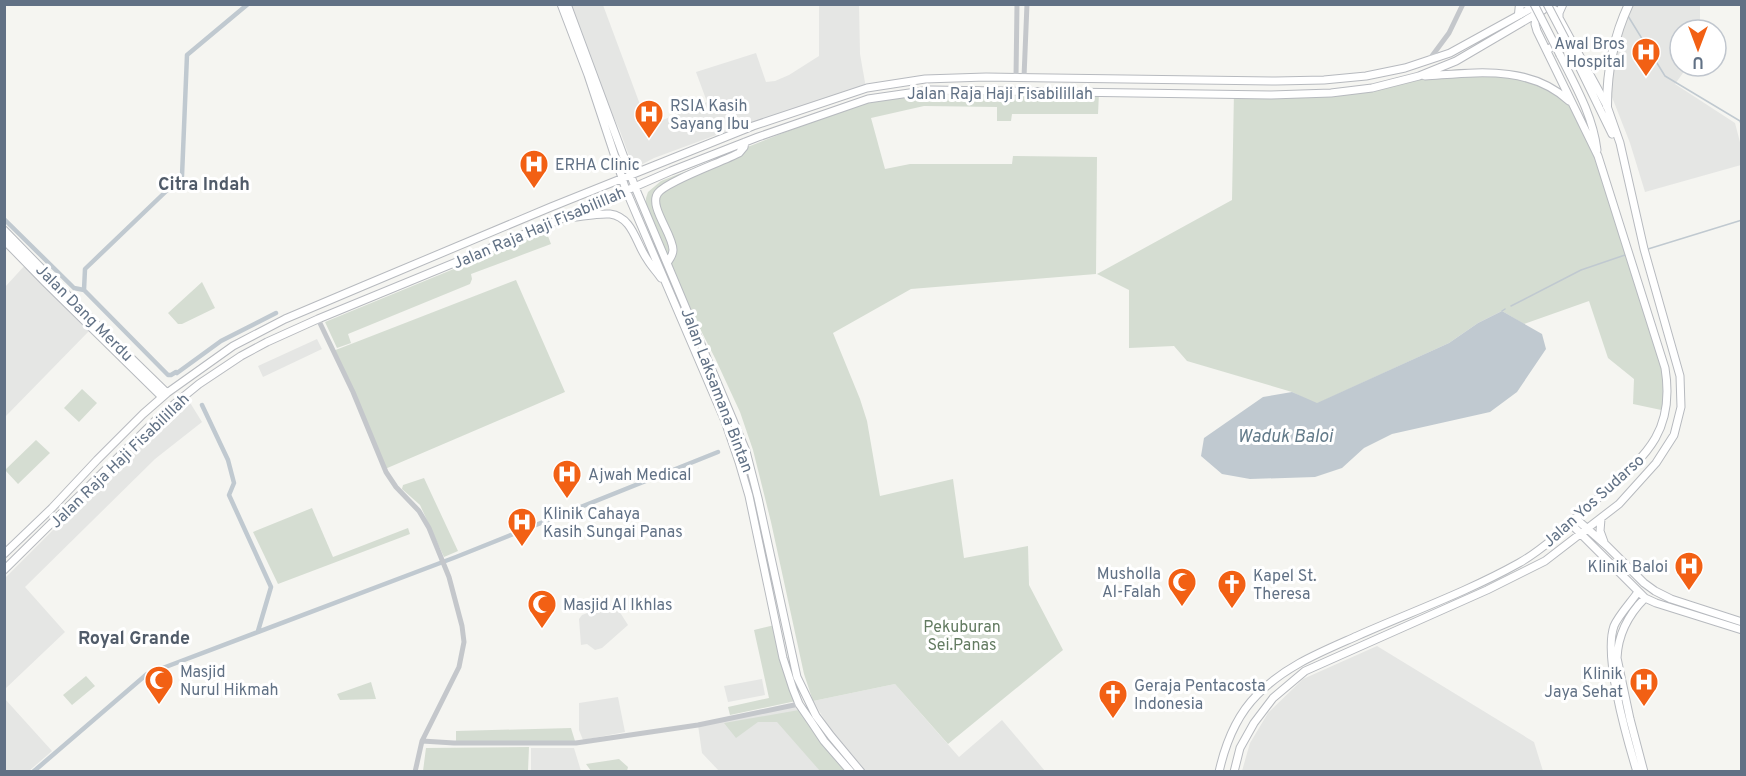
<svg xmlns="http://www.w3.org/2000/svg" width="1746" height="776" viewBox="0 0 1746 776" font-family="Overpass,sans-serif">
<style>
.built{fill:#e5e6e4}
.green{fill:#d5ddd2}
.water{fill:#c0c9d0}
.lines{fill:none;stroke-linecap:round;stroke-linejoin:round}
.stream{stroke:#c0c9d0;stroke-width:1.5}
.canal{stroke:#c0c9d0;stroke-width:4.5}
.major-casing{stroke:#b7babf;stroke-width:9}
.highway-casing{stroke:#b6b9bd;stroke-width:10}
.minor{stroke:#c4c7cb;stroke-width:5}
.major{stroke:#fff;stroke-width:7}
.highway{stroke:#fff;stroke-width:8}
.major-bridge-casing{stroke:#b7babf;stroke-width:9;stroke-linecap:butt}
.major-bridge{stroke:#fff;stroke-width:7}
.labels{text-anchor:middle;stroke-width:6;stroke-linejoin:round;paint-order:stroke}
.poi-label{font-size:16px;fill:#617185;stroke:#fff;text-anchor:start}
.street-label{font-size:16px;fill:#617185;stroke:#fff}
.park-label{font-size:16px;fill:#637b61;stroke:#fff}
.neighbourhood-label{font-size:18px;font-weight:bold;fill:#505b69;stroke:#fff}
.water-label{font-size:18px;font-style:italic;fill:#627a89;stroke:#fff}
</style>
<rect width="100%" height="100%" fill="#f5f5f1"/>
<path class="built" d="M566 5H603L648 126 707 102 696 72 756 53 766 82 775 81 789 75 819 56V5H859L860 54 866 88 719 134 654 158 637 167 632 164 620 131 580 44Z
M1631 5H1700V23L1696 21 1691 30H1680V66H1688L1675 84 1735 123 1741 146V165L1645 192 1630 143 1612 97V72L1616 49Z
M27 263 90 330 5 417V287Z
M317 339 322 349 263 377 258 366Z
M189 401 202 422 155 459 25 587 65 632 5 689V578L136 447Z
M611 604 621 614 628 625 602 648 595 650 587 644 581 645 579 619 582 615Z
M1377 646 1534 742 1543 771H1242L1250 743 1268 713 1303 679Z
M762 679 765 695 728 702 724 686Z
M895 684 959 757 1002 720 1045 771H866L834 735 813 701Z
M618 697 625 732 583 740 579 730V703Z
M5 699 52 751 29 771H5Z
M799 704 851 771H719L702 753 698 725Z
M531 748H574L581 771H531Z"/>
<path class="green" d="M1459 69C1498 69 1547 81 1577 109 1582 114 1586 122 1590 129L1665 369 1666 411 1633 404 1634 379 1608 358 1589 301 1524 324 1502 311 1478 323 1449 343 1316 404 1292 392 1187 361 1174 346 1129 348V290L1097 274 1232 200 1234 91C1283 92 1333 92 1382 84 1408 80 1433 72 1459 69Z
M1024 88 1099 93 1098 114H1012L1011 121H997V107L924 106 871 118 885 169 910 164H1012L1013 156 1097 157 1096 274 911 289 833 333 860 399 867 421 880 496 953 479 964 558 1028 546 1029 585 1063 650 948 744 895 684 813 701 804 674 771 522 753 450 740 412 715 358 680 290 645 216 646 198 648 192 661 181 867 100 946 89Z
M546 231 551 244 471 274 472 279 470 284 348 334 351 343 337 348 325 322Z
M516 280 565 392 385 469 333 351Z
M202 282 215 308 182 324H178L168 313Z
M82 389 97 403 79 422 64 408Z
M36 440 50 453 18 484 5 470Z
M424 478 458 551 444 557 420 505 402 489 403 485Z
M312 508 333 557 408 528 410 534 278 584 253 532Z
M779 624 796 701 730 715 728 707 769 698 754 630Z
M86 676 95 686 72 705 63 695Z
M371 682 376 699 340 700 337 694Z
M799 710 849 771H820L777 722H758L736 738 724 723Z
M571 728 575 741 456 742V731Z
M529 747 528 771H423L426 748Z
M619 759 628 767 627 771H591L586 764Z"/>
<path class="water" d="M1502 311 1542 334 1546 349 1517 392 1490 412 1392 434 1364 448 1342 468 1315 477 1250 479 1222 474 1201 456 1204 438 1263 397 1292 392 1317 403 1449 343 1478 323Z"/>
<g class="lines">
<path class="stream" d="M1628 16 1665 76 1740 121 1742 127
M1648 249 1742 220
M1511 306 1581 270 1625 255
M1502 311 1505 309"/>
<path class="canal" d="M4 219 74 288 84 290 168 375H171L176 372
M84 290 85 269 182 176 187 55 248 4
M177 373 221 341 276 313
M202 405 228 460 234 483 229 495 271 587 258 631
M33 772 147 674 456 557 718 452"/>
<g class="major-casing">
<path id="major" d="M561 4 588 75 626 190 725 421 739 462 749 496 783 658 793 689 799 704 812 723 824 741 851 772
M567 4 635 187 746 451 758 498 797 677 816 716 831 736 861 772
M1571 50 1612 134
M1547 51 1559 40 1570 39
M1560 55C1575 85 1593 116 1597 150
M1425 76C1474 73 1529 64 1569 101
M568 218C581 217 597 213 610 214 633 217 636 244 647 259 651 266 657 272 661 278
M4 230 88 316 167 393
M4 240 45 282 162 397
M667 263C670 259 673 255 673 250 673 234 648 206 658 193 667 181 722 162 739 153L744 147 745 142
M1575 518 1607 546 1644 583 1655 591 1671 599 1742 622
M1601 519 1600 531 1604 542
M1570 523 1645 598 1656 603 1742 630
M4 554 52 508 97 460 143 414 167 393 233 346 285 319 363 286 551 207 753 126 867 88 925 79 986 77 1276 81 1324 80 1366 76 1405 68 1450 53 1530 9 1551 8 1555 10 1559 18
M4 570 161 415 199 384 241 356 267 342 318 319 561 219 671 171 758 137 868 99 930 90 1271 95 1331 93 1372 88 1419 76 1456 61 1543 10
M1219 772C1225 745 1237 715 1257 695 1285 666 1321 652 1357 636 1411 612 1467 592 1519 563 1549 546 1580 514 1606 491 1649 453 1675 429 1665 368L1598 156 1537 31 1535 24 1537 12
M1234 772 1240 748 1254 723 1273 698 1305 671 1487 590 1545 561 1619 504 1656 463 1674 435 1681 407 1680 376 1644 249 1620 143 1607 106 1559 18V13L1563 4
M1637 772C1627 739 1603 657 1614 626 1618 616 1631 602 1638 592
M1644 772 1630 719 1617 658C1618 634 1628 615 1645 598"/>
</g>
<g class="highway-casing">
<path id="highway" d="M1527 4H1546
M1519 14 1520 4
M1607 106C1607 70 1614 36 1629 4"/>
</g>
<path class="minor" d="M1429 60 1449 33 1463 4
M1016 77 1017 4
M1024 77 1027 4
M318 319 353 392 386 472 396 487 419 511 429 528 449 577 462 626 464 642 459 667 422 741 415 772
M422 741 454 743H576L698 725 799 704"/>
<use href="#major" class="major"/>
<use href="#highway" class="highway"/>
<g class="major-bridge-casing">
<path id="major-bridge" d="M1534 4 1560 55
M1547 4 1571 50"/>
</g>
<use href="#major-bridge" class="major-bridge"/>
</g>
<defs>
<g id="hospital-pin" transform="scale(1.5)"><path d="M0 17L-7.5 6A9.5 9.5 0 1 1 7.5 6Z" fill="#f26014" stroke="#fff"/><path d="M-5-5h3v3.5h4V-5h3V5h-3V1.5h-4V5h-3Z" fill="#fff"/></g>
<g id="mosque-pin" transform="scale(1.5)"><path d="M0 17L-7.5 6A9.5 9.5 0 1 1 7.5 6Z" fill="#f26014" stroke="#fff"/><path d="M3.5-4.9A6 6 0 1 0 3.5 4.9A5 5 0 1 1 3.5-4.9Z" fill="#fff"/></g>
<g id="church-pin" transform="scale(1.5)"><path d="M0 17L-7.5 6A9.5 9.5 0 1 1 7.5 6Z" fill="#f26014" stroke="#fff"/><path d="M-1.2-6h2.4v3.5h3.3v2.4h-3.3V6h-2.4V-.1h-3.3v-2.4h3.3Z" fill="#fff"/></g>
</defs>
<g fill-rule="evenodd">
<use href="#hospital-pin" x="1646" y="52"/>
<use href="#hospital-pin" x="649" y="114"/>
<use href="#hospital-pin" x="534" y="164"/>
<use href="#hospital-pin" x="567" y="474"/>
<use href="#hospital-pin" x="522" y="522"/>
<use href="#hospital-pin" x="1689" y="566"/>
<use href="#mosque-pin" x="1182" y="582"/>
<use href="#church-pin" x="1232" y="584"/>
<use href="#mosque-pin" x="542" y="604"/>
<use href="#mosque-pin" x="159" y="680"/>
<use href="#hospital-pin" x="1644" y="682"/>
<use href="#church-pin" x="1113" y="694"/>
</g>
<g class="labels">
<g class="poi-label">
<text x="1625" y="49" text-anchor="end">Awal Bros<tspan x="1625" dy="18">Hospital</tspan></text>
<text x="670" y="111">RSIA Kasih<tspan x="670" dy="18">Sayang Ibu</tspan></text>
<text x="555" y="170">ERHA Clinic</text>
<text x="588" y="480">Ajwah Medical</text>
<text x="543" y="519">Klinik Cahaya<tspan x="543" dy="18">Kasih Sungai Panas</tspan></text>
<text x="1668" y="572" text-anchor="end">Klinik Baloi</text>
<text x="1161" y="579" text-anchor="end">Musholla<tspan x="1161" dy="18">Al-Falah</tspan></text>
<text x="1253" y="581">Kapel St.<tspan x="1253" dy="18">Theresa</tspan></text>
<text x="563" y="610">Masjid Al Ikhlas</text>
<text x="180" y="677">Masjid<tspan x="180" dy="18">Nurul Hikmah</tspan></text>
<text x="1623" y="679" text-anchor="end">Klinik<tspan x="1623" dy="18">Jaya Sehat</tspan></text>
<text x="1134" y="691">Geraja Pentacosta<tspan x="1134" dy="18">Indonesia</tspan></text>
</g>
<g class="street-label">
<text x="1000" y="99">Jalan Raja Haji Fisabilillah</text>
<text transform="translate(539 227) rotate(-23)" y="6">Jalan Raja Haji Fisabilillah</text>
<text transform="translate(85 312) rotate(45)" y="6">Jalan Dang Merdu</text>
<text transform="translate(718 390) rotate(69)" y="6">Jalan Laksamana Bintan</text>
<text transform="translate(119 460) rotate(-44)" y="6">Jalan Raja Haji Fisabilillah</text>
<text transform="translate(1593 500) rotate(-42)" y="6">Jalan Yos Sudarso</text>
</g>
<g class="park-label">
<text x="962" y="632">Pekuburan<tspan x="962" dy="18">Sei.Panas</tspan></text>
</g>
<g class="neighbourhood-label">
<text x="204" y="190">Citra Indah</text>
<text x="134" y="644">Royal Grande</text>
</g>
<g class="water-label">
<text x="1285" y="442">Waduk Baloi</text>
</g>
</g>
<rect width="1746" height="776" fill="none" stroke="#617185" stroke-width="12"/>
<g transform="translate(1698 48) rotate(180)"><circle r="28" fill="#ffffff" stroke="#c0c6ce" stroke-width="1.5"/>
<path d="M0-4.5L10 22L0 15L-10 22Z" fill="#f26014"/>
<text y="-9" font-size="16" font-weight="bold" text-anchor="middle" fill="#617185">U</text>
</g>
</svg>
